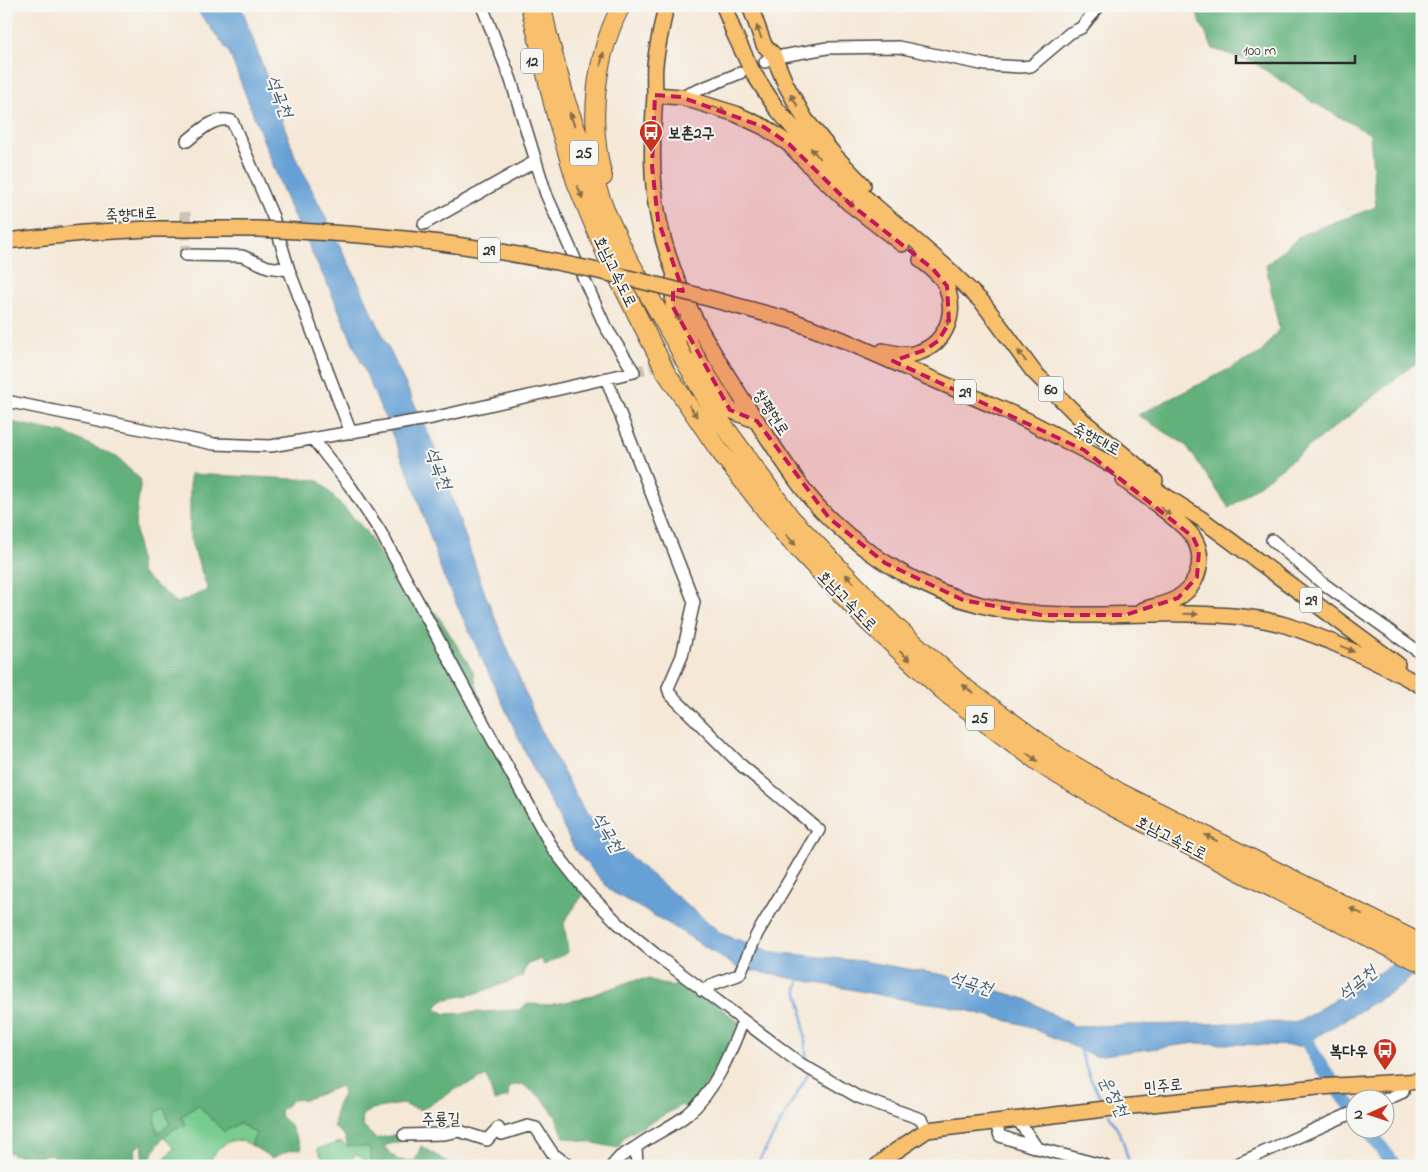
<svg xmlns="http://www.w3.org/2000/svg" width="1428" height="1172" viewBox="0 0 1428 1172" font-family="'Indie Flower','Poor Story',sans-serif">
<style>
.green{fill:#78cc8f;stroke:#527c5d}
.forest{fill:#62b07a;stroke:#466e52;fill-rule:evenodd}
.water{fill:#66a0d5;stroke:#486680}
.lines{fill:none;stroke-linecap:round;stroke-linejoin:round}
.stream{stroke:#66a0d5;stroke-width:2.5}
.river{stroke:#66a0d5;stroke-width:14}
.minor-tunnel{stroke:#cdc2b5;stroke-width:11;stroke-dasharray:11 5.5;stroke-linecap:butt}
.minor-casing{stroke:#494745;stroke-width:14}
.major-casing{stroke:#494745;stroke-width:18}
.highway-casing{stroke:#494745;stroke-width:20}
.minor{stroke:#fff;stroke-width:11}
.major{stroke:#f8bf6c;stroke-width:15}
.highway{stroke:#f8bf6c;stroke-width:18}
.major-bridge-casing{stroke:#494745;stroke-width:18;stroke-linecap:butt}
.highway-bridge-casing{stroke:#494745;stroke-width:20;stroke-linecap:butt}
.major-bridge{stroke:#f8bf6c;stroke-width:15}
.highway-bridge{stroke:#f8bf6c;stroke-width:18}
.oneway{fill:#876e48}
.marked{fill:#c2185b;fill-opacity:0.2;stroke:#c2185b;stroke-width:4;stroke-dasharray:10 6;stroke-linejoin:round}
.labels{text-anchor:middle;stroke-width:4;stroke-linejoin:round;paint-order:stroke}
.shield{fill:#f6f6f2;stroke:#686867;stroke-width:1}
.shield-label{font-size:15px;font-weight:bold;fill:#2b2b2b}
.poi-label{font-size:16px;font-weight:bold;fill:#2b2b2b;stroke:#f6f6f2;text-anchor:start}
.street-label{font-size:16px;fill:#2b2b2b;stroke:#f6f6f2}
.water-label{font-size:18px;font-style:italic;fill:#435a6f;stroke:#f6f6f2}
</style>
<rect width="100%" height="100%" fill="#f6f6f2"/>
<filter id="ink" filterUnits="userSpaceOnUse"><feTurbulence type="fractalNoise" baseFrequency=".02" numOctaves="2"/><feDisplacementMap in="SourceGraphic" scale="10" xChannelSelector="R" yChannelSelector="G"/><feConvolveMatrix kernelMatrix="1 2 1 2 8 2 1 2 1" color-interpolation-filters="sRGB"/></filter>
<filter id="wash" filterUnits="userSpaceOnUse"><feTurbulence type="fractalNoise" baseFrequency=".0096" numOctaves="4" result="noise"/><feDisplacementMap in="SourceGraphic" scale="20" xChannelSelector="R" yChannelSelector="G"/><feGaussianBlur stdDeviation="1.12" result="paint"/><feColorMatrix in="noise" values="0 0 0 0 0 0 0 0 0 0 0 0 0 0 0 0 0 1.4 0 .05"/><feComposite in="paint" operator="in"/></filter>
<g filter="url(#wash)">
<rect width="100%" height="100%" fill="#f5e8d7"/>
<path class="green" d="M198 1105 224 1132 239 1123 256 1134 251 1145C230 1132 217 1148 207 1166H158L174 1148 164 1138C170 1131 176 1127 186 1125L181 1117Z
M164 1108 170 1124 158 1133 155 1121 156 1112Z
M341 1142 348 1146 369 1147 373 1166 356 1154 346 1166C325 1166 328 1167 317 1149Z"/>
<path class="forest" d="M1193 6H1422V358L1362 406 1229 508 1186 445 1138 415 1261 353 1279 329 1266 265 1303 234 1376 207 1370 134 1311 101 1252 61 1213 49Z
M6 421 65 433 116 457 141 480 135 524 141 573 177 603 208 590 190 539V474L318 480 364 529 397 581 437 614 473 671 493 751 585 892 564 922 568 952 544 965 541 959 526 965 522 977 474 994 442 1000 436 1008 445 1014 519 1010 528 1004 549 1005 581 999 634 980 648 979 673 987 680 977 740 1023 713 1075 688 1110 682 1105 624 1137 618 1148 564 1137 556 1117 542 1098 522 1084 509 1086 508 1097 494 1101 487 1076 454 1090 421 1110 402 1104 372 1109 362 1115 363 1126 376 1139 403 1133V1138L401 1141 383 1146 398 1160 415 1161 421 1146 454 1166H373L369 1147 348 1146 344 1135 334 1127 336 1108 343 1094 341 1086 307 1099 292 1100 280 1111 281 1117 290 1125 302 1149 290 1150 272 1158 251 1145 256 1133 239 1123 224 1132 198 1105 181 1117 186 1125C168 1128 158 1143 150 1159L158 1166H144L142 1156 143 1143 134 1149 136 1161 135 1166H59L53 1155 47 1154 33 1162 8 1152 6 1150ZM164 1108 170 1124 158 1133 155 1121 156 1112Z"/>
<path class="water" d="M194 6H241L295 156 359 284 434 446 484 591 540 729 585 812 637 863 722 934 772 952 861 961 944 975 1026 999 1074 1026 1298 1022 1388 967 1422 935V966L1403 985 1301 1046 1196 1043 1095 1056 1025 1025 945 1005 907 1000 738 968 671 925 612 892 575 850 528 758 442 573 412 481 331 292 289 206 229 52Z"/>
<g class="lines">
<path class="stream" d="M800 978 797 989 802 1009 807 1063
M1078 1046 1091 1080 1103 1103
M1109 1114 1122 1138 1130 1166
M756 1166 808 1074V1071"/>
<path class="river" d="M1301 1030 1318 1062 1356 1113
M1368 1130 1395 1166"/>
</g>
</g>
<g filter="url(#ink)">
<g class="lines">
<path class="minor-tunnel" d="M185 212 186 255
M634 372 690 356"/>
<g class="minor-casing">
<path id="minor" d="M765 62 773 54 782 56 827 48 898 47 986 65 1021 67 1031 66 1070 33 1081 28 1099 6
M681 97 740 73
M187 141C199 131 216 115 232 121L273 217 289 270 351 433
M424 224 536 161
M186 255 242 256 268 267 289 270
M606 378 694 602 682 656 668 688 670 694 741 765 819 830 757 934 740 973 738 975 716 983 702 991
M6 401 214 444 271 446 432 418 634 372 605 326 546 194 511 80 482 6
M313 439 350 486 380 531 497 748 553 849 586 891 619 924 655 954 801 1064 858 1097 921 1119 927 1130
M1272 540 1321 582 1422 654
M1385 1100 1403 1092 1404 1082
M1018 1120 1037 1148
M995 1121 1000 1136 1037 1148 1105 1166
M404 1135 443 1134 459 1131 487 1140 498 1128 502 1134 528 1126 536 1128 553 1154 570 1166
M612 1166 620 1157 636 1147
M637 1166 636 1147C652 1135 672 1127 688 1114 715 1091 730 1053 743 1021
M1233 1166 1356 1111"/>
</g>
<g class="major-casing">
<path id="major" d="M666 6C662 26 657 46 655 65 654 75 655 85 655 95 652 137 650 179 659 221 674 296 720 366 762 429 783 460 803 494 831 520 872 559 925 591 981 605 1050 622 1120 612 1190 614 1221 615 1255 616 1285 625 1333 640 1378 662 1422 686
M724 6 734 33 752 71 776 108 818 157 946 267 983 303 1033 371 1082 420 1155 481
M750 6 764 45 773 54 786 85 805 119 835 156 863 185
M655 95 681 97 736 114 764 127 789 144 816 172 849 203 902 244
M6 241 83 233 148 229H258
M674 278 673 307 696 355 730 410 757 421
M715 300 793 321 843 340 1024 419 1084 450 1145 483 1200 518 1397 664
M883 351C892 353 904 356 913 354 944 347 957 317 947 288 944 277 930 267 921 260
M1124 480C1142 494 1180 519 1193 537 1206 557 1199 585 1179 597 1169 604 1154 606 1143 610
M877 1166 890 1155 927 1130 1122 1107 1318 1087 1422 1081"/>
</g>
<g class="highway-casing">
<path id="highway" d="M530 6 555 112 576 182 605 252 657 354
M542 6 548 35 566 101 605 210 626 255 677 345
M603 177C588 122 595 56 621 6
M684 359 714 412 791 518 896 627 964 687 1057 755 1121 793 1422 944
M665 371 718 449 785 535 866 620 948 695 1048 769 1111 806 1390 948 1422 963"/>
</g>
<use href="#minor" class="minor"/>
<use href="#major" class="major"/>
<use href="#highway" class="highway"/>
<g class="major-bridge-casing">
<path id="major-bridge" d="M258 229C300 231 342 233 383 237 496 246 607 271 715 300"/>
</g>
<g class="highway-bridge-casing">
<path id="highway-bridge" d="M677 345 684 359
M657 354 665 371"/>
</g>
<use href="#major-bridge" class="major-bridge"/>
<use href="#highway-bridge" class="highway-bridge"/>
</g>
<defs><path id="oneway-solid" d="M-6-.8H1V-3.2L6.5 0L1 3.2V.8H-6Z" transform="scale(1.25)"/></defs>
<g class="oneway">
<use href="#oneway-solid" transform="translate(759 32) rotate(-111)"/>
<use href="#oneway-solid" transform="translate(602 59) rotate(-77)"/>
<use href="#oneway-solid" transform="translate(794 100) rotate(-121)"/>
<use href="#oneway-solid" transform="translate(719 109) rotate(17)"/>
<use href="#oneway-solid" transform="translate(572 119) rotate(-109)"/>
<use href="#oneway-solid" transform="translate(815 153) rotate(-132)"/>
<use href="#oneway-solid" transform="translate(580 192) rotate(67)"/>
<use href="#oneway-solid" transform="translate(849 202) rotate(40)"/>
<use href="#oneway-solid" transform="translate(677 315) rotate(64)"/>
<use href="#oneway-solid" transform="translate(949 318) rotate(102)"/>
<use href="#oneway-solid" transform="translate(1022 356) rotate(-126)"/>
<use href="#oneway-solid" transform="translate(693 411) rotate(56)"/>
<use href="#oneway-solid" transform="translate(1165 511) rotate(39)"/>
<use href="#oneway-solid" transform="translate(791 540) rotate(47)"/>
<use href="#oneway-solid" transform="translate(850 579) rotate(-134)"/>
<use href="#oneway-solid" transform="translate(1191 614) rotate(1)"/>
<use href="#oneway-solid" transform="translate(1348 649) rotate(25)"/>
<use href="#oneway-solid" transform="translate(905 656) rotate(42)"/>
<use href="#oneway-solid" transform="translate(968 689) rotate(-142)"/>
<use href="#oneway-solid" transform="translate(1032 757) rotate(37)"/>
<use href="#oneway-solid" transform="translate(1211 838) rotate(-153)"/>
<use href="#oneway-solid" transform="translate(1356 911) rotate(-153)"/>
</g>
</g>
<path class="marked" d="M655 95 681 97 764 127 789 144 849 203 933 269 947 286 949 323 938 341 925 350 893 361 1084 450 1193 537 1199 550 1197 577 1178 598 1125 615H1041L963 600 885 563 829 518 757 421 730 410 673 307V289L683 291 658 220 652 166Z"/>
<defs>
<g id="bus-pin" transform="scale(1.25)"><path d="M0 17L-7.5 6A9.5 9.5 0 1 1 7.5 6Z" fill="#c8321e" stroke="#f6f6f2"/><path d="M-5-6H5V4H4V6H2V4H-2V6H-4V4H-5ZM-3.5-4V0h7V-4ZM-3.5 1.2v1.5H-2V1.2ZM2 1.2v1.5H3.5V1.2Z" fill="#fff"/></g>
</defs>
<g fill-rule="evenodd">
<use href="#bus-pin" x="651" y="132"/>
<use href="#bus-pin" x="1385" y="1050"/>
</g>
<g class="labels">
<g class="shield">
<rect x="521" y="48.5" width="22" height="25" rx="4"/>
<rect x="570" y="140.5" width="28" height="25" rx="4"/>
<rect x="478" y="237.5" width="22" height="25" rx="4"/>
<rect x="1038.5" y="376.5" width="25" height="25" rx="4"/>
<rect x="954" y="379.5" width="22" height="25" rx="4"/>
<rect x="1300" y="587.5" width="22" height="25" rx="4"/>
<rect x="966" y="705.5" width="28" height="25" rx="4"/>
</g>
<g class="shield-label">
<text x="532" y="66">12</text>
<text x="584" y="158">25</text>
<text x="489" y="255">29</text>
<text x="1051" y="394">60</text>
<text x="965" y="397">29</text>
<text x="1311" y="605">29</text>
<text x="980" y="723">25</text>
</g>
<g class="poi-label">
<text x="668" y="138">보촌2구</text>
<text x="1368" y="1056" text-anchor="end">복다우</text>
</g>
<g class="street-label">
<text transform="translate(131 213) rotate(-3)" y="6">죽향대로</text>
<text transform="translate(616 271) rotate(64)" y="6">호남고속도로</text>
<text transform="translate(772 412) rotate(57)" y="6">창평현로</text>
<text transform="translate(1097 438) rotate(28)" y="6">죽향대로</text>
<text transform="translate(848 600) rotate(46)" y="6">호남고속도로</text>
<text transform="translate(1172 837) rotate(27)" y="6">호남고속도로</text>
<text transform="translate(1163 1085) rotate(-6)" y="6">민주로</text>
<text transform="translate(441 1118) rotate(-1)" y="6">주룡길</text>
</g>
<g class="water-label">
<text transform="translate(280 96) rotate(69)" y="6">석곡천</text>
<text transform="translate(439 468) rotate(69)" y="6">석곡천</text>
<text transform="translate(608 832) rotate(59)" y="6">석곡천</text>
<text transform="translate(971 983) rotate(17)" y="6">석곡천</text>
<text transform="translate(1357 983) rotate(-39)" y="6">석곡천</text>
<text transform="translate(1114 1096) rotate(63)" y="6">운정천</text>
</g>
</g>
<rect width="1428" height="1172" fill="none" stroke="#f6f6f2" stroke-width="25"/>
<g transform="translate(1370 1114) rotate(267)"><circle r="24" fill="#f6f6f2" stroke="#a5a5a2"/>
<path d="M0-4L9 19L0 12L-9 19Z" fill="#c8321e"/>
<text y="-8" font-size="14" font-weight="bold" text-anchor="middle" fill="#2b2b2b">N</text>
</g>
<path d="M1236 55v8h119v-8" fill="none" stroke="#2b2b2b" stroke-width="2.5"/>
<text x="1243" y="55" font-size="15" fill="#2b2b2b" stroke="#f6f6f2" stroke-width="4" paint-order="stroke">100 m</text>
</svg>
